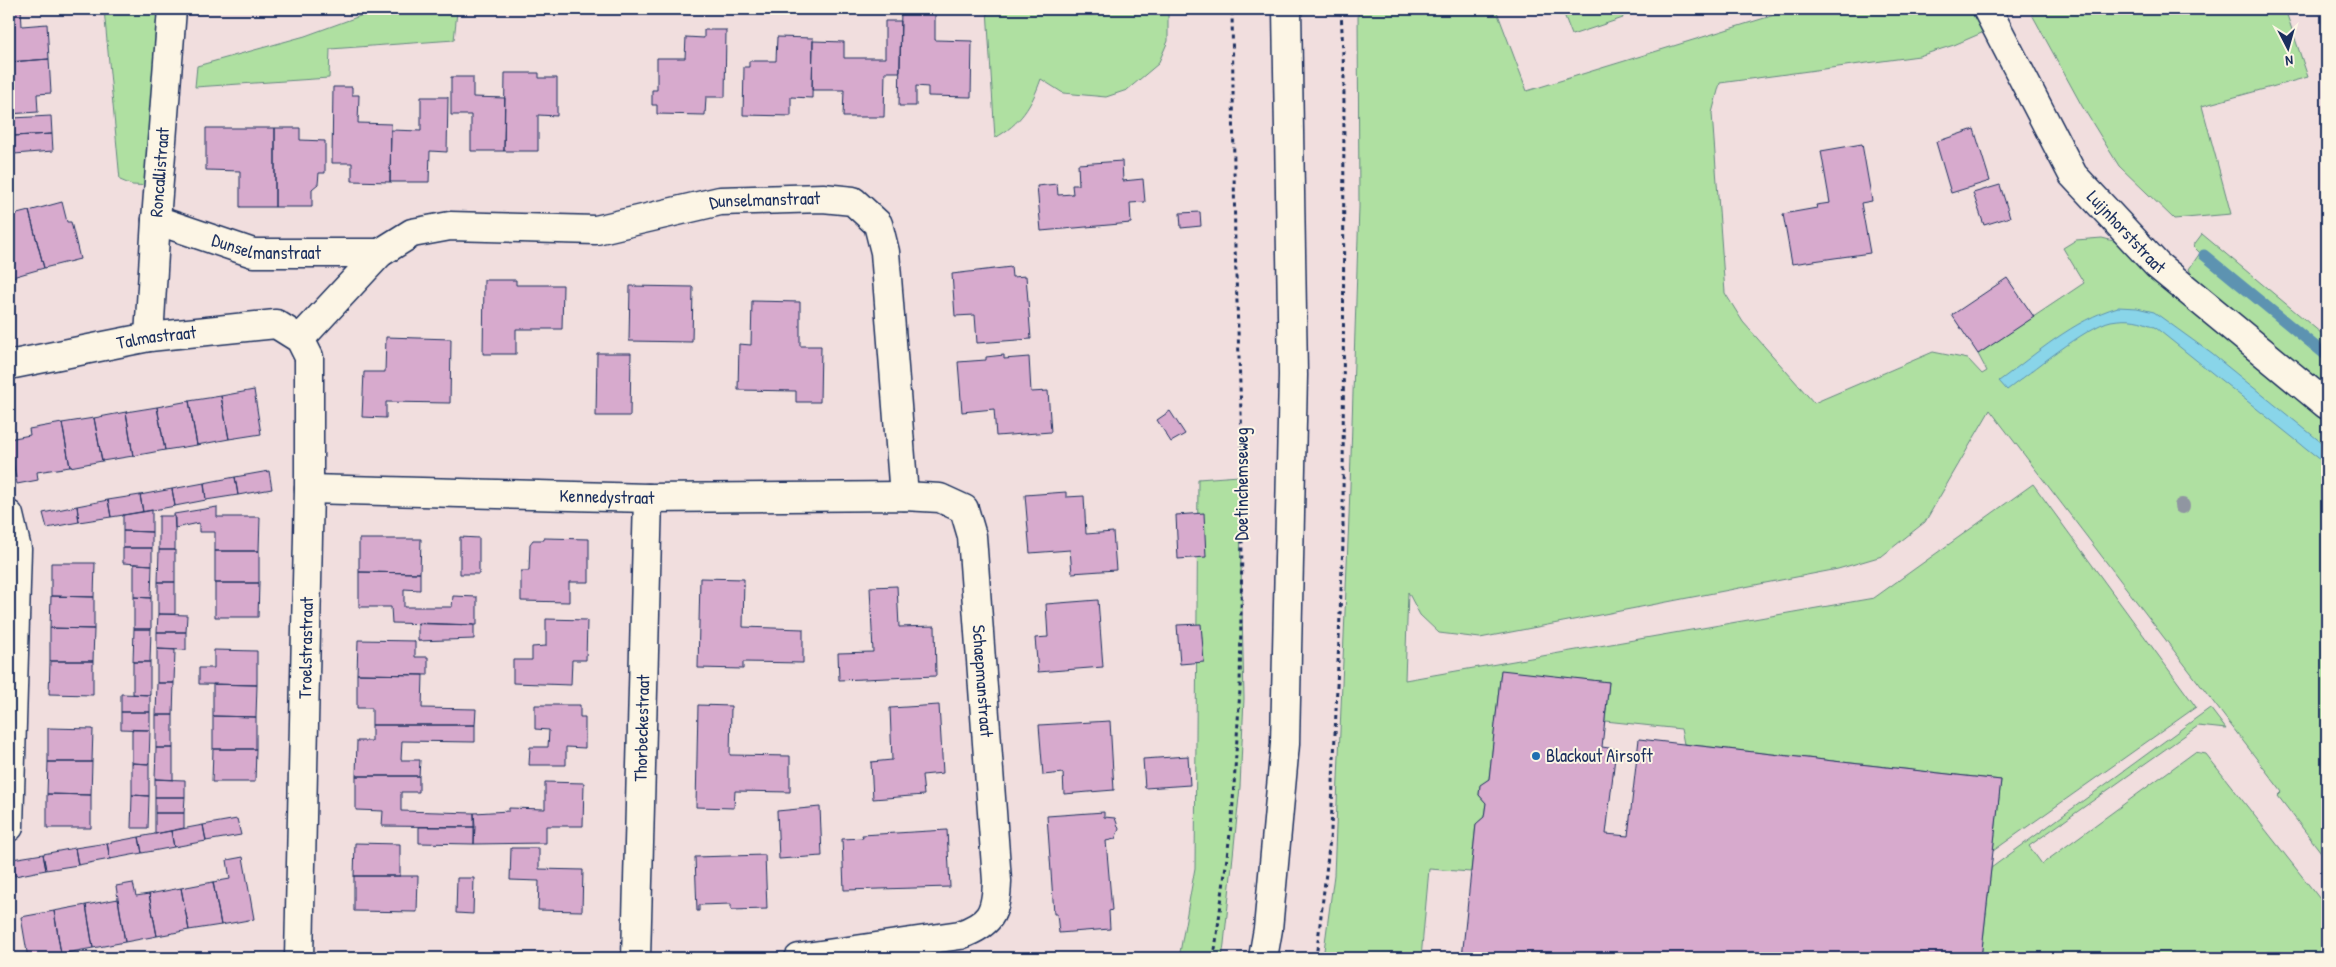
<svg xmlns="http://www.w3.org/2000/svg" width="2336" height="967" viewBox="0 0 2336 967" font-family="'Patrick Hand',sans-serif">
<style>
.green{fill:#afe0a1;stroke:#658880}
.water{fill:#89d5e9;stroke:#5d93b1}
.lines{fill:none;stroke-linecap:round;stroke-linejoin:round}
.stream{stroke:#5d93b1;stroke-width:11}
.building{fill:#d7aacd;stroke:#1b2f5e}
.street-casing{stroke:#1b2f5e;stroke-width:31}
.secondary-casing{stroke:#1b2f5e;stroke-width:31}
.path{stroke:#1b2f5e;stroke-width:3;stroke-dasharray:4 4;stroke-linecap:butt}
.street{stroke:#fcf5e5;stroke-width:28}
.secondary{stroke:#fcf5e5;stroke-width:28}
.tree{fill:#9096a1}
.poi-dot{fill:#1f6fb2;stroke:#fcf5e5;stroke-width:2}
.labels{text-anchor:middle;stroke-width:4;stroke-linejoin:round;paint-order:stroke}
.street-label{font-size:18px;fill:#1b2f5e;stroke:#fcf5e5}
.poi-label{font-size:18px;fill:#1b2f5e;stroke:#fcf5e5;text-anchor:start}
</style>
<rect width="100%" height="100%" fill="#f1dede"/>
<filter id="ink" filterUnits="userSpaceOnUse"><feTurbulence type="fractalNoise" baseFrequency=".02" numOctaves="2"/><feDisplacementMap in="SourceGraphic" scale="10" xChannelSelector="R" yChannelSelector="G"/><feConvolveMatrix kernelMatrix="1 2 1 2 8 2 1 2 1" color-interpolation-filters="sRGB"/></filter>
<g filter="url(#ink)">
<path class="green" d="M104 9H163L152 186 132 185 120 180Z
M379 9H517L457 12 454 40 330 49 329 78 195 87 197 66 305 36Z
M987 9H1168V41L1158 64 1127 90 1106 97 1063 93 1041 79C1031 107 1021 123 995 138Z
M1358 9H1496L1527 91 1794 9H1972L1984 32 1954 45 1919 56 1720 83 1712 113 1725 293 1743 322 1814 403 1933 352 1968 359 1982 374 1987 371 1978 354 2084 283 2063 248 2076 240 2102 238 2114 241 2162 287 2327 419V860L2278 796 2282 792 1990 410 1925 522 1882 556 1838 569 1480 638 1439 633 1420 615 1408 592 1405 680 1874 598 2033 484 2196 707 1993 851 2001 780 1684 744 1681 729 1605 721 1609 682 1501 671 1489 779 1480 786 1479 795 1486 803 1484 817 1476 824 1471 872 1429 869 1421 958H1323L1334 875 1349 517 1359 207Z
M1562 9H1620L1623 18 1572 35Z
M2029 9H2285L2308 77 2202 106 2231 214 2174 219 2119 166 2082 106Z
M2202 234 2327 338V386L2193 279 2189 269 2200 253 2193 246Z
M1239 476 1244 698 1240 787 1224 944 1222 958H1179L1195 868 1198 479Z
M2210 708 2226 729 2198 726 2029 846 2042 864 2195 752 2206 754 2327 908V958H1981L1991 868Z"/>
<path class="water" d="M2118 307 2137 308 2154 312 2212 354 2327 447V465L2156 328C2141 320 2128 318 2111 321 2087 326 2030 373 2007 390L1999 381C2036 354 2073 320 2118 307Z"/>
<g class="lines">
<path class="stream" d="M2204 255 2327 356"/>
</g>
<path class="building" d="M21 9 22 26 47 24 49 59 9 62V10Z
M901 9H935V40L972 41 971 97 928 96V87L916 86V106H899Z
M885 21H901L900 72H885L884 117H843L844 90H812L813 41 844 42V58H885Z
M704 30H726L725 97H706L705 115 657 114V105H652V90H657V58H685L686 37 704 38Z
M777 37 813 38 812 98 791 97V116L743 115 744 67H749V61H776Z
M49 59 51 93 37 94 38 112 9 114V62Z
M505 73H539V78H557V116L538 115V151H504Z
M451 77H473V97L505 98 504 151H471V115H451Z
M333 87H352V95H359L358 123 391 124 390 182 352 181V163H332Z
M421 97H448L447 152 430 151 429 182H390L391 130 421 131Z
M51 116 52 134 13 136V118Z
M206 128H275V207H240V171L206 170Z
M275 128H300V140L325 141V173H319L318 184 312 189V207H275Z
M1974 129 1990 181 1951 193 1936 142Z
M52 134 53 151 14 154 13 136Z
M1862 144 1872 201 1861 203 1870 253 1792 264 1783 214 1817 208 1816 205 1830 203 1821 151Z
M1122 161 1123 181 1143 179 1145 202 1130 203 1131 223 1041 231 1037 186 1057 184 1058 195 1073 194 1072 185H1079L1078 164Z
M2000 185 2010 217 1984 225 1973 193Z
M62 202 67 222H71L80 259 44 268 29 211Z
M29 211 44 268 9 278V216Z
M1200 212 1201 226 1181 228 1180 213Z
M1011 267 1012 277 1026 276 1031 339 977 343 975 315 955 316 952 274Z
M2007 278 2034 317 1978 354 1952 315Z
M484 280H516V285H563L562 329H516V354H483Z
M630 286 693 287 692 342 629 341Z
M752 301 800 302V346H821L820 402H796V391L738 390 739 344 751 345Z
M386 337 451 339 450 403 386 402V418L362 417 364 372H385Z
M597 353H631L630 416H596Z
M1004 355V359L1029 357 1031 392 1048 391 1051 432 996 436 994 409 962 412 958 362 986 360V357Z
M254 390 261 434 229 439 221 396Z
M221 396 229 439 197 445 189 401Z
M189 401 197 445 165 450 157 407Z
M157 407 165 450 133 456 126 412Z
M1170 411 1185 434 1171 442 1157 420Z
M126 412 133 456 102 461 94 418Z
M94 418 102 461 70 467 62 423Z
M62 423 70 467 37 472 38 480 17 484 9 439 30 435 29 429Z
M269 471 272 489 238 495 235 477Z
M235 477 238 495 206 500 204 483Z
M204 483 206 500 175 506 172 489Z
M172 489 175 506 143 512 140 495Z
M1066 492V497L1084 496 1086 534 1113 532 1116 570 1072 573 1070 550 1030 553 1025 495Z
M140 495 143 512 111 517 108 500Z
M108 500 111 517 79 522 77 506Z
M77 506 79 522 47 528 43 513Z
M217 507V517H260L259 551H215V532H199V523L175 528 174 514Z
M152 510V532L123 531V515Z
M1204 513 1206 557 1178 559 1176 515Z
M159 516H175V550H159Z
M123 531 152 532V548H123Z
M460 537 479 538V574H460Z
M544 538 589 539V582H569V602L521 601V571H529L530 544 533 540H544Z
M359 539H421L420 573 359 572Z
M123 548H152V565L123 563Z
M159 550H175V582H158Z
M215 551H259V583H215Z
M51 563H95L94 597 51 596Z
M134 564 152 565 151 598 134 597Z
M359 572 420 573V590L404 589V607H452L453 596 477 597V625L392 623 391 607H359Z
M700 578 744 579 743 627 803 629V663L743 662V669L698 668Z
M158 582H175V614H158Z
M215 583H259L258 617H215Z
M897 586 899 627 935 626 936 676 839 680 838 653 873 652 870 587Z
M51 596 94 597V629L50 628Z
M134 597 151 598V629H134Z
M1098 600 1103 667 1038 672 1035 638 1048 637 1046 604Z
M158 614 187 615 186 632H157Z
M546 619 587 620 586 660H572L571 685 513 683V660H532V647L546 646Z
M418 623 474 625V639L418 641Z
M1201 624 1204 662 1180 664 1177 625Z
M50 628 94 629 93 661H50Z
M134 629H151L150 662H133Z
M157 632H186V650L157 649Z
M358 640 415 641V657H428V675L357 674Z
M157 649 175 650 174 683H157Z
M214 650 257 651V685L199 684V668H214Z
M50 661H93V695L49 694Z
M133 662H150V695L133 694Z
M1501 670 1609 682 1602 747 1616 749 1606 834 1628 836 1639 739 2001 780 1981 958H1462L1476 824 1484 817 1486 803 1479 795 1480 785 1489 779Z
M357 674 423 675 422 708 476 709 475 725H372V708H357Z
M157 683H174L173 715H156Z
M213 684 257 685 256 717 213 716Z
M121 694 150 695V712H121Z
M535 705H580V717H585V748L566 747V765H529L530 747H548L549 730 535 729Z
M698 705 731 706 730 755 790 756V792L735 791 734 808 696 807Z
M939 705 943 773 922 775 924 795 873 799 871 762 892 760 890 708Z
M121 712H150V730L121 729Z
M156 715H173V748H156Z
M213 716 256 717V749H213Z
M1110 721 1114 790 1064 794 1063 773 1043 775 1039 725Z
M372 725H475V742L402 741 401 760H420L419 776H356L357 741H372Z
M48 728 93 729 92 762H48Z
M132 730H150L149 764 132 763Z
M156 748H173V780L155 779Z
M213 749H256L255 782H212Z
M1188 756 1190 785 1145 788 1143 759Z
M48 762H92L91 795 47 794Z
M132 763 149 764V796L132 795Z
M356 776H419V792H401V811L474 813 475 827 382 826 383 811 356 810Z
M155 779 185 780V797H155Z
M545 782 584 783 583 826H546V843L474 844V813L509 811V808L545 809Z
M47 794 91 795V828H47Z
M132 795 149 796 148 828H131Z
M155 797H185L184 813H155Z
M820 807 822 856 779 859 777 811Z
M1104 812V817L1115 818 1119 829 1115 839 1106 841 1112 910 1109 911 1110 929 1059 933 1057 914H1054L1047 816Z
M155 813H184V828L155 834Z
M237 819 241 835 206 841 203 825Z
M203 825 206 841 174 847 171 831Z
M419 827H475L474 844 419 843Z
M947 830 950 887 844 890 842 839 863 838 862 835Z
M171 831 174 847 142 853 139 837Z
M139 837 142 853 110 859 107 843Z
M107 843 110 859 78 865 75 848Z
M355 843 400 844V876H354Z
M75 848 78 865 46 870 43 854Z
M511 848H539V869L583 870 582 911 538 910 539 881 510 880Z
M43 854 46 870 15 876 12 859Z
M765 855 767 909 731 910V904L699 905V911H697L695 857Z
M243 857 254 919 221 925 213 882 230 879 227 860Z
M354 876H418L417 912 354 911Z
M457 878H474L473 914 456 913Z
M213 882 221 925 189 930 181 888Z
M133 883 136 896 149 894 157 936 125 942 116 886Z
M181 888 189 930 157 936 149 894Z
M118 899 125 942 93 948 86 905Z
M86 905 93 948 61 954 54 911Z
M54 911 61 954 28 958 21 917Z"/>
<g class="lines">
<g class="street-casing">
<g id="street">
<path id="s1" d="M1987 9 2073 175 2157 265 2327 405"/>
<path id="s2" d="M156 220 253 253H380"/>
<path id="s3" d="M149 337 156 220 172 9"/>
<path id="s4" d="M300 339 380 253 412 233 450 226 596 230 720 201 823 198 853 201 878 224 885 252 904 496"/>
<path id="s5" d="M9 365 149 337 276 324 300 339 309 357V489L299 958"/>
<path id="s6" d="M309 489 648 498 904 496 940 498 964 509 972 536 997 881C996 914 990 924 960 935L799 958"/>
<path d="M9 515 17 549 9 827"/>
<path id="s7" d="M636 958 648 498"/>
</g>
</g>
<g class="secondary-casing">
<path id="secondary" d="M1263 958 1268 929 1285 744 1293 375 1287 9"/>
</g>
<path class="path" d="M1214 958 1232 818 1240 689 1243 468 1235 247 1232 9
M1316 958 1331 830 1343 543 1344 78 1341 9"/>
<use href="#street" class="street"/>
<use href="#secondary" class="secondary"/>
</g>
<circle class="tree" cx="2182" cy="506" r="8"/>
</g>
<circle class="poi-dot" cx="1536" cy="756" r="5"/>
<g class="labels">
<g class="street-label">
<text dy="6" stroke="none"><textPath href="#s3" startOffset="165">Roncallistraat</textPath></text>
<text dy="6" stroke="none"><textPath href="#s4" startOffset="512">Dunselmanstraat</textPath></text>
<text dy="6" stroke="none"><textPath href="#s1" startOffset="265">Luijnhorststraat</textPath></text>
<text dy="6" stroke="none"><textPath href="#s2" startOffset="115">Dunselmanstraat</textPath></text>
<text dy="6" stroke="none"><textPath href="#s5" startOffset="150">Talmastraat</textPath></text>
<text transform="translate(1242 484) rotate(-90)" y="6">Doetinchemseweg</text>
<text dy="6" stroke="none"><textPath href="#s6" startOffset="298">Kennedystraat</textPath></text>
<text transform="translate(306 648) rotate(-89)" y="6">Troelstrastraat</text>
<text dy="6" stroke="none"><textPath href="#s6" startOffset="831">Schaepmanstraat</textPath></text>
<text dy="6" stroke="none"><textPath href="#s7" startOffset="230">Thorbeckestraat</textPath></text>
</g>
<g class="poi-label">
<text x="1546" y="762">Blackout Airsoft</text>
</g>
</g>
<rect width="2336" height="967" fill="none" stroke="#fcf5e5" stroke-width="30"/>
<rect x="15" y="15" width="2306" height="937" fill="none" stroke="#1b2f5e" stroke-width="2" filter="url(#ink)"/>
<g transform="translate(2288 48) rotate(174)" stroke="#fcf5e5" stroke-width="4" paint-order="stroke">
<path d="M0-4L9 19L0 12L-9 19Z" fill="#1b2f5e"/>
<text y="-8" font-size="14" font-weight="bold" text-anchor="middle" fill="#1b2f5e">N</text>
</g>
</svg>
